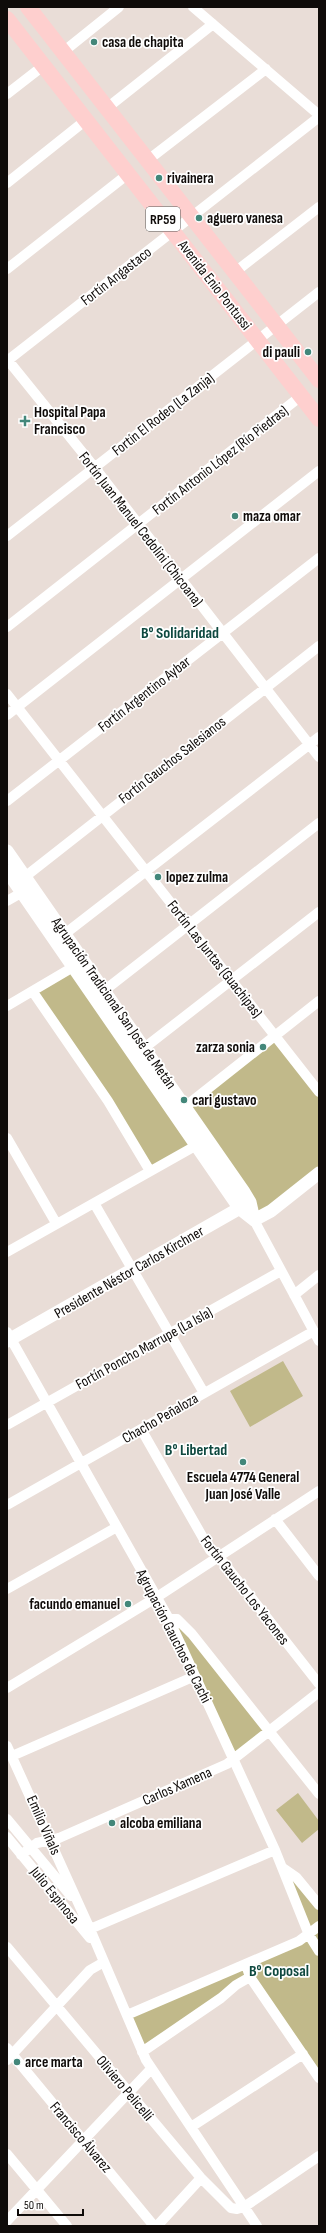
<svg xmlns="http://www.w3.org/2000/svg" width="326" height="2233" viewBox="0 0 326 2233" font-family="'Sofia Sans Condensed',sans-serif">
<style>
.green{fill:#c1b98a}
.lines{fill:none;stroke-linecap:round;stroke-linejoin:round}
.minor{stroke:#fff;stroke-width:10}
.tertiary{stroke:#fff;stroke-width:13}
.primary{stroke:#fecfce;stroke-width:16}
.poi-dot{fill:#43877a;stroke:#fff;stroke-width:1.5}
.labels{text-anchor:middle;stroke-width:3.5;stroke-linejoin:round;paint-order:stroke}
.shield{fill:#fff;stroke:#575453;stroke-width:1}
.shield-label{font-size:14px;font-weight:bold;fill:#0f0b09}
.poi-label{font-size:15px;font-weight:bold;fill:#0f0b09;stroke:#fff;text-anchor:start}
.street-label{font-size:15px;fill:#0f0b09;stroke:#fff}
.neighbourhood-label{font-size:16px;font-weight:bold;fill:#0e483f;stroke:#fff}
</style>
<rect width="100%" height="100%" fill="#e9ddd7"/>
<path class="green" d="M73 967 197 1145 150 1171 33 992Z
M274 1036 319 1092V1173L257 1215 186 1106Z
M283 1361 303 1396 250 1427 230 1391Z
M169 1619 182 1624 270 1730 235 1759Z
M298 1793 319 1821V1829L302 1843 276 1810Z
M283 1868 319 1905V2078L250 1977 142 2052 127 2016 309 1935Z"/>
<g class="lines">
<path class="minor" d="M193 7 319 115
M63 52 119 7
M7 94 43 66
M107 108 213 24
M148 160 266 69
M7 183 86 120
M7 269 128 174
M235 272 319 207
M7 359 95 468 319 757
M7 361 319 117
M7 536 319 292
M7 627 301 396
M7 694 319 1092
M7 715 319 471
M7 801 319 558
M26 876 319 646
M7 901 28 889
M66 933 319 737
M105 990 319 823
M33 992 108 1101 150 1171
M7 1006 80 963
M139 1052 319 912
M186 1106 319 1001
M7 1138 56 1223
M94 1203 204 1393
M254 1220 319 1341
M7 1252 197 1145
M294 1295 319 1275
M7 1332 169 1619 275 1850 309 1935 319 1951
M7 1425 281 1271
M141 1429 210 1550 224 1563 319 1684
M7 1505 314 1331
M275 1519 319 1576
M7 1589 117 1527
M169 1619H177L192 1634 319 1794
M7 1688 157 1597 319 1491
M7 1746 90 1929 146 2060 257 2226
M12 1756 195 1676
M7 1819 71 1896
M7 1837 90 1938
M21 1855 37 1843 59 1838 227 1764 319 1692
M283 1868 296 1877 319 1905
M90 1929 275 1850
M7 1947 201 2178 231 2208 237 2209 244 2207 319 2156
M246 1965 250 1977 319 2078
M127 2015 299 1941 319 1926
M7 2048 154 2226
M142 2052 221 1998 236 1985 250 1977
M7 2060 90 1970 104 1962
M191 2127 303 2054
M7 2154 67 2226
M7 2221 151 2069
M157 2226 201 2178"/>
<path class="tertiary" d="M7 851 244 1192 250 1202 254 1220
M7 871 240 1209 254 1220
M254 1220 271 1211 319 1173
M7 1341 247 1204"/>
<path class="primary" d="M28 7 319 380
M7 19 319 419"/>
</g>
<g class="poi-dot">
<circle cx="94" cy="42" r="4"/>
<circle cx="159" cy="178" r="4"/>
<circle cx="199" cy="218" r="4"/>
<circle cx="308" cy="352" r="4"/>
<path d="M23 415h4v4h4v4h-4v4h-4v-4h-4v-4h4z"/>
<circle cx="235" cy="516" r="4"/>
<circle cx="158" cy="877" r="4"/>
<circle cx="263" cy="1047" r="4"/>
<circle cx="184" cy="1100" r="4"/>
<circle cx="243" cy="1462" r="4"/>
<circle cx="128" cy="1604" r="4"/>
<circle cx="112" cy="1823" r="4"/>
<circle cx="17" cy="2062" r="4"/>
</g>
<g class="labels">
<rect class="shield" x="146" y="207" width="34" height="24" rx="3"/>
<g class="shield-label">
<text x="163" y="224">RP59</text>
</g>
<g class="poi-label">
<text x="102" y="47">casa de chapita</text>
<text x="167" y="183">rivainera</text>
<text x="207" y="223">aguero vanesa</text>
<text x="300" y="357" text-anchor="end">di pauli</text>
<text x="34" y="417">Hospital Papa<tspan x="34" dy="17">Francisco</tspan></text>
<text x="243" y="521">maza omar</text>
<text x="166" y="882">lopez zulma</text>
<text x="255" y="1052" text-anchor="end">zarza sonia</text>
<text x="192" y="1105">cari gustavo</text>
<text x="243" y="1482" text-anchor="middle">Escuela 4774 General<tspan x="243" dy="17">Juan José Valle</tspan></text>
<text x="120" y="1609" text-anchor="end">facundo emanuel</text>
<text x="120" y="1828">alcoba emiliana</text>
<text x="25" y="2067">arce marta</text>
</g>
<g class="street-label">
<text transform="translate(116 276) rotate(-38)" y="5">Fortín Angastaco</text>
<text transform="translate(215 285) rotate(52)" y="5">Avenida Enio Pontussi</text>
<text transform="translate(163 414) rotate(-38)" y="5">Fortín El Rodeo (La Zanja)</text>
<text transform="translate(220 460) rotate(-38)" y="5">Fortín Antonio López (Río Piedras)</text>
<text transform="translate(141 529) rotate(52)" y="5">Fortín Juan Manuel Cedolini (Chicoana)</text>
<text transform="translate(144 694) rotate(-38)" y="5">Fortín Argentino Aybar</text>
<text transform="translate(172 760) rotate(-38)" y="5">Fortín Gauchos Salesianos</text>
<text transform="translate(215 959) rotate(52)" y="5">Fortín Las Juntas (Guachipas)</text>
<text transform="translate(114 1003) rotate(55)" y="5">Agrupación Tradicional San José de Metán</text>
<text transform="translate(129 1272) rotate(-30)" y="5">Presidente Néstor Carlos Kirchner</text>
<text transform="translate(144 1348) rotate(-29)" y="5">Fortín Poncho Marrupe (La Isla)</text>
<text transform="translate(160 1418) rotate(-30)" y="5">Chacho Peñaloza</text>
<text transform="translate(245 1590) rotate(52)" y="5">Fortín Gaucho Los Yacones</text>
<text transform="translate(174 1636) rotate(63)" y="5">Agrupación Gauchos de Cachi</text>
<text transform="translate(177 1786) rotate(-24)" y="5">Carlos Xamena</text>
<text transform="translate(44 1825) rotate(66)" y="5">Emilio Viñals</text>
<text transform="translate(55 1895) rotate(51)" y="5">Julio Espinosa</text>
<text transform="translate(125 2088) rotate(50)" y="5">Oliviero Pelicelli</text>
<text transform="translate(81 2137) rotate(50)" y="5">Francisco Álvarez</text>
</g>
<g class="neighbourhood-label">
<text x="180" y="638">B° Solidaridad</text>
<text x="196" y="1455">B° Libertad</text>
<text x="279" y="1976">B° Coposal</text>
</g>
</g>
<rect width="326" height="2233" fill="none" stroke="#0f0b09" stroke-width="16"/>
<path d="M18 2209v6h65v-6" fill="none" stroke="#0f0b09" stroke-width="2"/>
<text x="24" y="2209" font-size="12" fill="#0f0b09" stroke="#ffffff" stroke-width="3" paint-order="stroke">50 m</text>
</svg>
